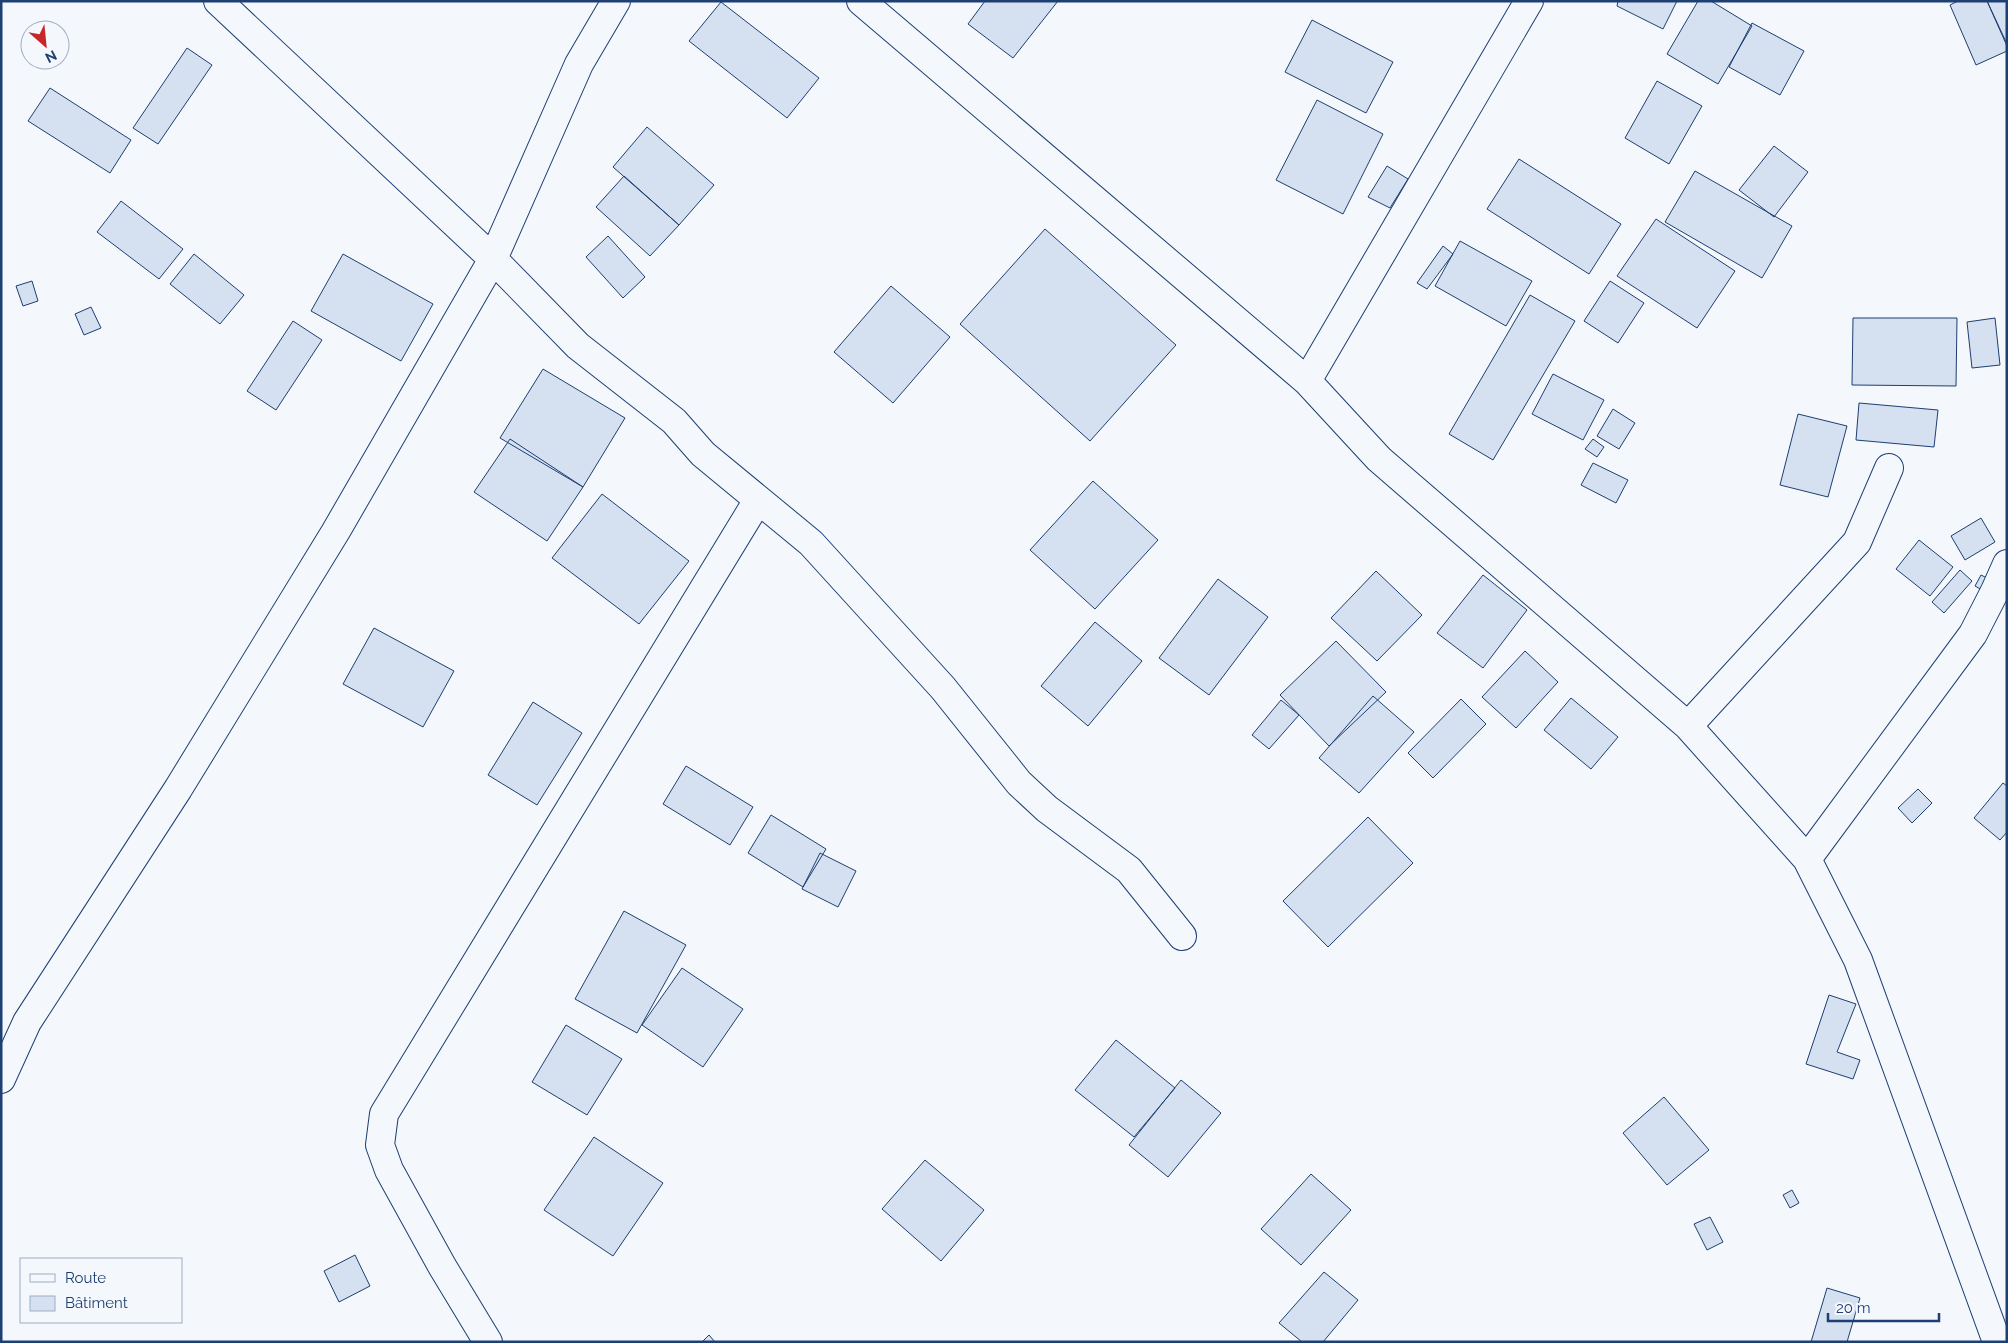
<svg xmlns="http://www.w3.org/2000/svg" width="2008" height="1343" viewBox="0 0 2008 1343" font-family="Raleway,sans-serif">
<style>
.building{fill:#d5e0f0;stroke:#1d3f73}
.lines{fill:none;stroke-linecap:round;stroke-linejoin:round}
.minor-casing{stroke:#1d3f73;stroke-width:30}
.minor{stroke:#f4f7fb;stroke-width:28}
</style>
<rect width="100%" height="100%" fill="#f4f7fb"/>
<path class="building" d="M985 1H1058L1013 58 968 24Z
M1618 1H1677L1663 29 1617 6Z
M1698 1H1711L1752 26 1718 84 1667 54Z
M1958 1H1987L2007 46V51L1976 65 1950 5Z
M1987 1H2007V44Z
M721 2 819 78 787 118 689 41Z
M1312 20 1393 62 1366 113 1285 72Z
M1752 23 1804 51 1780 95 1729 67Z
M187 48 212 65 158 144 133 128Z
M1657 81 1702 106 1669 164 1625 138Z
M50 88 131 140 110 173 28 121Z
M1317 100 1383 134 1343 214 1276 180Z
M647 127 714 185 679 225 613 167Z
M1774 146 1808 172 1774 217 1739 190Z
M1519 159 1621 224 1589 274 1487 209Z
M1387 166 1408 179 1390 208 1368 197Z
M1695 171 1792 226 1762 278 1665 222Z
M624 176 679 225 650 256 596 207Z
M121 201 183 249 159 279 97 232Z
M1656 219 1735 271 1697 328 1617 276Z
M1045 229 1176 345 1090 441 960 324Z
M608 236 645 277 623 298 586 257Z
M1460 241 1532 281 1506 326 1435 286Z
M1443 246 1453 254 1427 289 1417 283Z
M194 254 244 295 220 324 170 284Z
M343 254 433 304 401 361 311 311Z
M32 281 38 301 23 306 16 286Z
M1610 281 1644 303 1618 343 1584 321Z
M891 286 950 337 893 403 834 352Z
M1530 295 1575 321 1493 460 1449 434Z
M91 307 101 328 84 335 75 314Z
M1853 318H1957L1956 386 1852 385Z
M1995 318 2000 365 1972 368 1967 322Z
M293 321 322 340 276 410 247 391Z
M543 369 625 418 583 487 500 438Z
M1553 374 1604 400 1583 440 1532 414Z
M1859 403 1938 410 1934 447 1856 440Z
M1613 409 1635 423 1619 449 1597 436Z
M1798 414 1847 426 1828 497 1780 485Z
M510 439 583 487 547 541 474 492Z
M1593 439 1604 447 1597 457 1585 449Z
M1593 463 1628 480 1616 503 1581 485Z
M1093 481 1158 540 1095 609 1030 550Z
M602 494 689 561 639 624 552 558Z
M1981 518 1995 542 1965 560 1951 536Z
M1919 540 1953 567 1930 596 1896 569Z
M1960 570 1972 581 1944 613 1932 602Z
M1376 571 1422 615 1377 661 1331 618Z
M1483 575 1527 610 1483 668 1437 633Z
M1981 575 1997 583 1991 595 1975 586Z
M1218 579 1268 617 1209 695 1159 658Z
M1095 622 1142 661 1088 726 1041 686Z
M374 628 454 671 423 727 343 684Z
M1336 641 1386 692 1329 746 1280 695Z
M1525 651 1558 682 1516 728 1482 697Z
M1373 696 1414 732 1359 793 1319 758Z
M1571 698 1618 737 1591 769 1544 730Z
M1461 699 1486 724 1433 778 1408 753Z
M1281 700 1299 715 1269 749 1252 735Z
M533 702 582 733 537 805 488 775Z
M686 766 753 807 730 845 663 804Z
M2003 783 2007 786V832L2000 840 1974 818Z
M1918 789 1932 803 1912 823 1898 808Z
M771 815 826 849 803 887 748 853Z
M1368 817 1413 863 1328 947 1283 901Z
M820 853 856 871 838 907 802 889Z
M624 911 686 945 637 1033 575 999Z
M682 968 743 1009 703 1067 642 1025Z
M1829 995 1856 1004 1837 1052 1860 1060 1853 1079 1806 1064Z
M566 1025 622 1059 587 1115 532 1082Z
M1116 1040 1175 1088 1134 1137 1075 1090Z
M1181 1080 1221 1113 1168 1177 1129 1145Z
M1664 1097 1709 1150 1667 1185 1623 1133Z
M594 1137 663 1183 613 1256 544 1210Z
M925 1160 984 1210 941 1261 882 1209Z
M1311 1174 1351 1210 1301 1265 1261 1229Z
M1792 1190 1799 1203 1790 1208 1783 1195Z
M1710 1217 1723 1242 1707 1250 1694 1224Z
M355 1255 370 1286 339 1302 324 1271Z
M1324 1272 1358 1300 1323 1342H1302L1279 1323Z
M1827 1288 1860 1298 1847 1342H1811Z
M709 1335 715 1342H702Z"/>
<g class="lines">
<g class="minor-casing">
<path id="minor" d="M218 1 493 259 578 346 674 421 703 454 811 543 943 688 1019 783 1047 809 1129 870 1182 936
M861 1 1307 381 1379 459 1688 726 1807 859 1858 960 1997 1342
M1307 381 1529 1
M1688 726 1857 542 1889 468
M1807 859 1973 634 1995 591 2007 564
M1 1079 27 1022 178 789 336 531 493 259 579 64 616 1
M488 1342 442 1266 389 1170 380 1145 384 1114 758 500"/>
</g>
<use href="#minor" class="minor"/>
</g>
<rect width="2008" height="1343" fill="none" stroke="#1d3f73" stroke-width="5"/>
<rect x="20" y="1258" width="162" height="65" fill="#f4f7fb" stroke="#9eadc5"/>
<rect x="30" y="1274" width="25" height="8" fill="#f4f7fb" stroke="#9eadc5"/>
<text x="65" y="1283" font-size="15" fill="#1d3f73">Route</text>
<rect x="30" y="1296" width="25" height="15" fill="#d5e0f0" stroke="#9eadc5"/>
<text x="65" y="1308" font-size="15" fill="#1d3f73">Bâtiment</text>
<g transform="translate(45 45) rotate(153)"><circle r="24" fill="#f4f7fb" stroke="#9eadc5"/>
<path d="M0-4L9 19L0 12L-9 19Z" fill="#c62828"/>
<text y="-8" font-size="14" font-weight="bold" text-anchor="middle" fill="#1d3f73">N</text>
</g>
<path d="M1828 1313v8h111v-8" fill="none" stroke="#1d3f73" stroke-width="2.5"/>
<text x="1836" y="1313" font-size="15" fill="#1d3f73" stroke="#f4f7fb" stroke-width="4" paint-order="stroke">20 m</text>
</svg>
